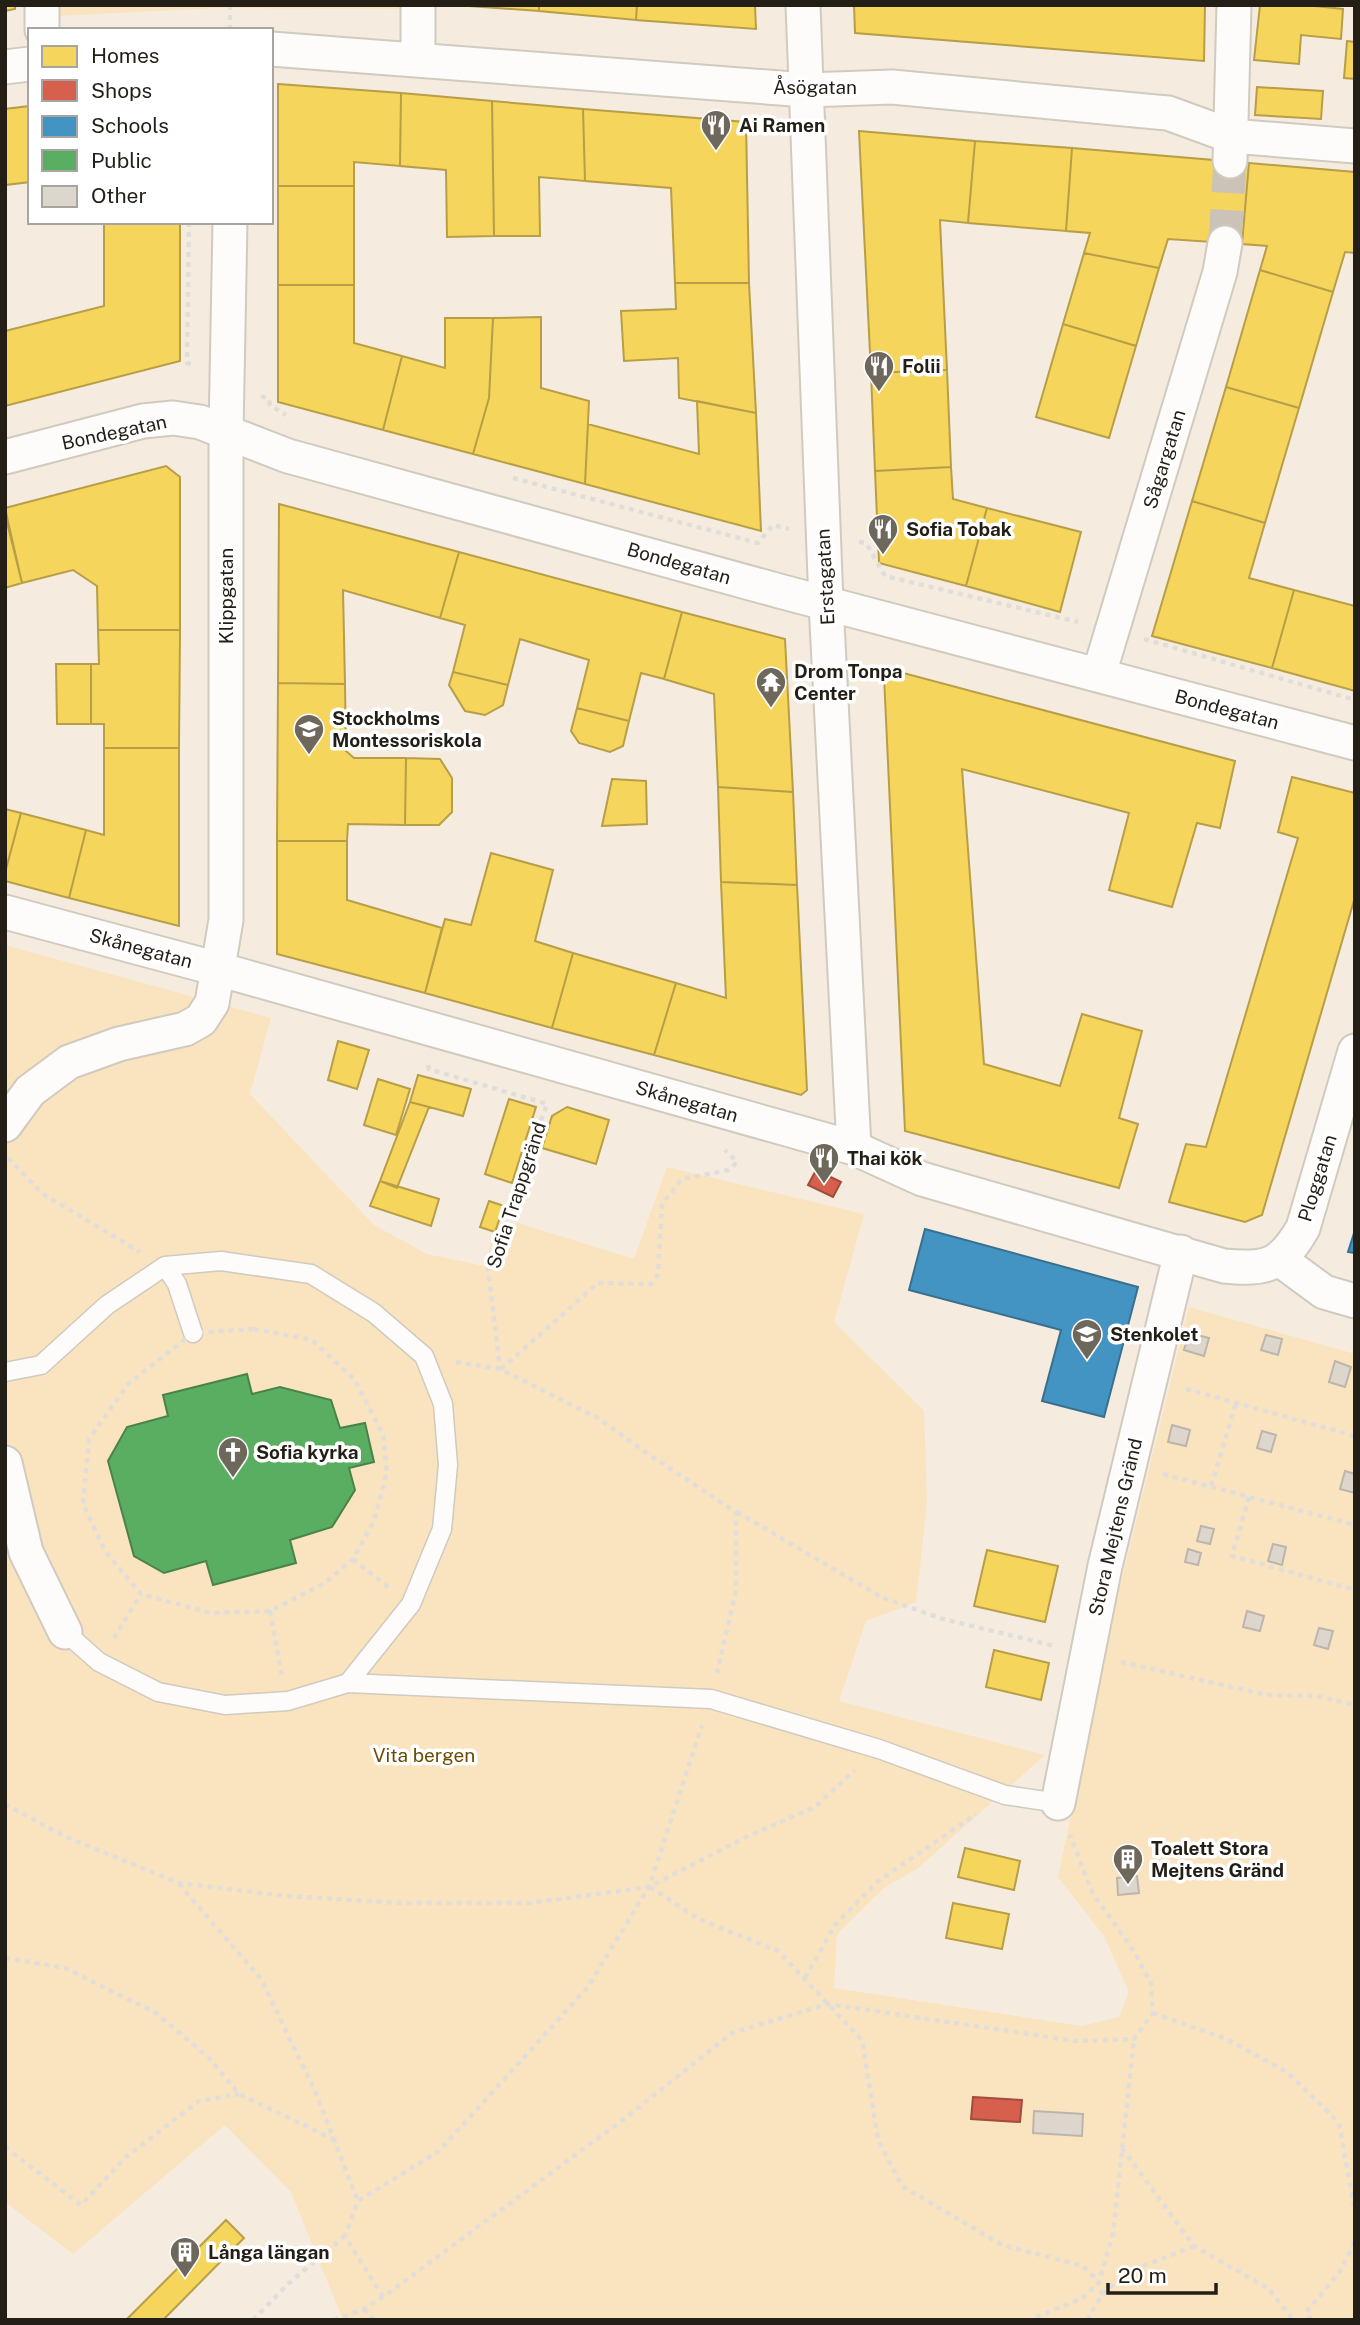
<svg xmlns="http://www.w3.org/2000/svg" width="1360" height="2325" viewBox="0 0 1360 2325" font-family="'Public Sans',sans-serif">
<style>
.green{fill:#fae3bf}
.homes{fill:#f6d55c;stroke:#b79e47;stroke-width:2}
.shops{fill:#d6604d;stroke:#a14c3c;stroke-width:2}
.schools{fill:#4393c3;stroke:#3a708f;stroke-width:2}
.public{fill:#5aae61;stroke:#4a834a;stroke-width:2}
.building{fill:#ddd6cc;stroke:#bcb5ab;stroke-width:2}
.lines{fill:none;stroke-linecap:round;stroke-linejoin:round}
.street-tunnel{stroke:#cbc3b7;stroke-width:33;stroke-dasharray:33 17;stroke-linecap:butt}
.lane-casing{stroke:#d0cabf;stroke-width:21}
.street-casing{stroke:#d0cabf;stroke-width:37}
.path{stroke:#e1deda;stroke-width:4.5;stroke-dasharray:5 5;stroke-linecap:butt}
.lane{stroke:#fefcfa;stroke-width:18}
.street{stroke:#fefcfa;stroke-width:33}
.labels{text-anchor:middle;stroke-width:7;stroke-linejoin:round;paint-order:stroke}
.street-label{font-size:19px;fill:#241f16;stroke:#fff}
.poi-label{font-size:19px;font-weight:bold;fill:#241f16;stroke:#fff;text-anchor:start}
.park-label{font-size:19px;fill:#6d4b00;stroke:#fff}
</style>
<rect width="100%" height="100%" fill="#f5ecdf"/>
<path class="green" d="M55 5H406V9L218 8 55 16Z
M5 945 271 1018 250 1094 374 1225 427 1254 484 1266 495 1232 518 1223 634 1259 667 1167 864 1214 834 1322 924 1411 927 1504 916 1602 866 1621 839 1701 1045 1755 918 1868 884 1888 837 1934 834 1988 1082 2026 1119 2017 1129 1992 1104 1936 1058 1877 1117 1599 1189 1307 1355 1354V2320H343L291 2192 225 2125 73 2254 5 2202Z"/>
<path class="homes" d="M5 5H15V9L5 11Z
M455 5H539V11Z
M539 5H637L636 20 539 11Z
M637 5H755L756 29 636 20Z
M854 5H1205L1204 61 855 33Z
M1260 5H1305L1343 9 1341 39 1301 35 1299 64 1254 60Z
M1347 41 1355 42V79L1344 78Z
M278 84 401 93 400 166 354 162V186H278Z
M1257 87 1323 91 1321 119 1255 115Z
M401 93 492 101 494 236 447 237 446 170 400 166Z
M492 101 583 109 585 181 539 177 540 236H494Z
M30 106V182L5 185V109Z
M583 109 746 122 749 283H675L671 188 585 181Z
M859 131 975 141 968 223 940 220 947 370 871 373Z
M975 141 1072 148 1066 231 968 223Z
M1072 148 1249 163 1242 244 1168 239 1159 268 1084 253 1090 233 1066 231Z
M1249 163 1355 172V253L1345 252 1333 292 1260 270 1267 246 1242 244Z
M278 186H354V285H278Z
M104 222H180V361L5 406V331L104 306Z
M1084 253 1159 268 1136 346 1063 324Z
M1260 270 1333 292 1299 408 1226 387Z
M675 283H749L756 413 679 398 678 358 624 361 621 311 676 309Z
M278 285H354V343L402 356 383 430 278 402Z
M541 317V388L589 401 585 484 473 454 489 398 493 318Z
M445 318H493L489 398 473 454 383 430 402 356 445 368Z
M1063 324 1136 346 1109 438 1036 417Z
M947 370 951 467 875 471 871 373Z
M1226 387 1299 408 1265 523 1192 501Z
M697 401 756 413 761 531 585 484 588 424 699 454Z
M166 466 180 477V630H98L97 586 73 570 22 583 5 508Z
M951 467 953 499 987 508 966 586 879 563 875 471Z
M1192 501 1265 523 1249 578 1294 590 1272 668 1152 636Z
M279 504 459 552 440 618 343 590 345 684 278 683Z
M987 508 1081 532 1060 612 966 586Z
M5 514 22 583 5 588Z
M459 552 682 612 664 679 641 673 629 721 577 708 589 660 520 639 508 685 453 672 465 625 440 618Z
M1294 590 1355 606V691L1272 668Z
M682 612 785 639 793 792 718 787 714 694 664 679Z
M98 630H180L179 748H104V724H91V664H99Z
M56 664H91V724H57Z
M892 670 1235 761 1220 828 1197 823 1172 907 1109 890 1129 813 962 769 984 1064 1060 1086 1082 1014 1142 1031 1119 1118 1138 1124 1119 1188 905 1131 884 676Z
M453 672 508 685 503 705 485 715 465 711 449 685Z
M278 683 345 684 346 751 354 758H406L405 825 348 824 347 841H277Z
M577 708 629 721 623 746 610 752 579 743 571 731Z
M104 748H179V926L69 898 86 830 104 835Z
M406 758 440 759 452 778V812L439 825H405Z
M1292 777 1355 793V897L1262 1215 1245 1222 1169 1202 1186 1144 1206 1147 1298 838 1278 832Z
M612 779 646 781 647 824 602 826Z
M718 787 793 792 797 885 721 882Z
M5 809 21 813 5 873Z
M21 813 86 830 69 898 5 881V873Z
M277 841H347V900L442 928 425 993 277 954Z
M491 853 553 870 535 941 573 953 552 1028 425 993 445 919 471 925Z
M721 882 797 885 807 1090 801 1095 654 1055 676 983 726 998Z
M573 953 676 983 654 1055 552 1028Z
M338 1041 369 1050 357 1089 328 1080Z
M418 1075 471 1089 463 1116 410 1102Z
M378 1079 410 1089 396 1135 364 1125Z
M509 1099 536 1107 512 1183 485 1174Z
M410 1102 429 1107 397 1188 380 1181Z
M567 1107 609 1120 596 1164 542 1148 552 1116Z
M380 1181 439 1199 431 1226 370 1206Z
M489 1201 504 1206 495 1232 480 1227Z
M987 1550 1058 1566 1045 1622 974 1606Z
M994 1650 1049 1663 1041 1700 986 1687Z
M965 1848 1020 1861 1014 1890 958 1877Z
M953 1903 1009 1914 1002 1949 946 1938Z
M226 2220 244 2238 163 2320H126Z"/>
<path class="shops" d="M816 1170 841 1182 833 1197 808 1185Z
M973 2097 1022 2100 1020 2122 971 2119Z"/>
<path class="schools" d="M925 1229 1138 1287 1104 1417 1042 1401 1061 1330 909 1290Z
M1355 1230V1253L1348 1252Z"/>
<path class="public" d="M247 1374 252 1394 280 1387 331 1400 340 1428 365 1423 374 1462 349 1468 355 1490 332 1527 290 1540 296 1563 213 1585 206 1561 164 1573 134 1556 108 1461 127 1427 168 1416 163 1395Z"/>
<path class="building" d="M1189 1333 1209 1338 1204 1356 1184 1350Z
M1266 1335 1282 1339 1278 1355 1261 1350Z
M1335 1361 1351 1367 1345 1387 1329 1382Z
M1172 1425 1190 1430 1186 1446 1168 1442Z
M1262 1431 1276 1435 1271 1452 1257 1448Z
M1345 1471 1355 1474V1493L1340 1489Z
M1201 1526 1214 1529 1210 1544 1197 1541Z
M1273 1544 1286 1547 1282 1565 1268 1561Z
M1188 1549 1201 1553 1198 1565 1185 1562Z
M1247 1611 1264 1616 1260 1631 1243 1627Z
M1319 1628 1333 1631 1328 1649 1314 1645Z
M1137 1876 1139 1893 1118 1895 1117 1878Z
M1034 2111 1083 2114 1082 2136 1033 2133Z"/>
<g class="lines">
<path class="street-tunnel" d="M1225 243 1230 161"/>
<g class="lane-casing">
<path id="lane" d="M165 1266 177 1284 193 1333
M5 1372 41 1365 107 1305 165 1266 221 1261 311 1274 374 1313 424 1356 443 1404 448 1465 442 1529 411 1604 348 1683
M65 1632 99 1662 158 1692 225 1705 288 1701 348 1683 711 1699 879 1749 1005 1795 1058 1803"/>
</g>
<g class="street-casing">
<path id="street" d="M42 5V30
M418 5V60
M803 5 826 603 854 1148
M271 49 806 90 892 87 1156 112 1168 113 1231 136 1355 146
M5 67 30 64
M1230 161 1234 5
M5 457 143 421 173 418 200 422 288 456 783 592 1355 743
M1099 674 1220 272 1225 243
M5 912 218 969 854 1148 922 1179 1224 1266C1267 1270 1281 1266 1303 1228L1355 1051
M5 1125 30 1091 69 1062 119 1044 185 1029 201 1020 212 1003 226 920V432L230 222
M1279 1259 1324 1292 1355 1301
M5 1463 26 1552 65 1632
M1058 1803 1105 1566 1181 1252"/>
</g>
<path class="path" d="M230 5V30
M189 222 187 363 193 365
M261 396 269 399 270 405 286 415
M513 478 758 543 773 525 789 529
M859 542 866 543 885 576 1078 622
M1144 639 1355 700
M428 1065 429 1069 547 1104 488 1269 500 1369
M8 1158 43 1194 140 1252
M254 1329 312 1340 354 1379 383 1434 387 1472 374 1521 353 1559 325 1583 270 1611 211 1613 141 1594 105 1551 83 1504 89 1439 128 1384 193 1333Z
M456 1362 500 1369 598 1418 645 1452 736 1512V1590L717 1673
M501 1369 598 1283 651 1284 658 1274 662 1204 682 1179 729 1170 737 1162 725 1150
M1186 1389 1355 1436
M1163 1474 1355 1525
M1211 1486 1236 1403
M1249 1497 1232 1556 1355 1590
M737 1512 883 1598 943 1619 1055 1646
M353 1559 388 1587
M270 1611 282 1676
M114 1638 141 1594
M1121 1662 1267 1695 1316 1696 1355 1705
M5 1804 66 1837 179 1883 285 1896 401 1903H530L649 1887 746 1837 815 1807 855 1770
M179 1884 261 1979 315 2091 358 2201
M650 1887 699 1919 778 1951 862 2040 878 2140 902 2186 1002 2245 1083 2266 1099 2282 1083 2298 1029 2320
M5 1958 65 1968 156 2013 208 2057 239 2094 333 2139
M805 1978 835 1925 877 1882 976 1814
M1153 2013 1226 2039 1287 2072 1339 2123 1355 2212
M5 2147 81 2205 126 2157 199 2101 239 2094
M1122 2148 1194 2246 1269 2289 1293 2320
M1102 2295 1099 2282 1113 2234 1134 2039
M383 2297 345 2236 358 2201 439 2151 587 1988 649 1887 702 1725
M364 2309 374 2320
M253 2320 288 2284 345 2236
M334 2320 364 2309 383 2297 624 2119 732 2033 828 2004 1075 2041 1134 2039 1153 2013 1151 1984 1135 1953 1092 1892 1070 1835
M1087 2320 1102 2295 1126 2273 1194 2246
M1311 2320 1306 2312 1339 2273 1355 2242"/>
<use href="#lane" class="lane"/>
<use href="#street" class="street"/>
</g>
<defs>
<g id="restaurant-pin" transform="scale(1.575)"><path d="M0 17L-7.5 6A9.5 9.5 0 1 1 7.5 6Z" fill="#6d675c" stroke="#fff"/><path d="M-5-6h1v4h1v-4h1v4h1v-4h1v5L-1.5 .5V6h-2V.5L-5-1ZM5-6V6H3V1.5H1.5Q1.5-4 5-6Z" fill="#fff"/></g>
<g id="temple-pin" transform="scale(1.575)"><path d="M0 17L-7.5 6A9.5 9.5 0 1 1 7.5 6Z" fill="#6d675c" stroke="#fff"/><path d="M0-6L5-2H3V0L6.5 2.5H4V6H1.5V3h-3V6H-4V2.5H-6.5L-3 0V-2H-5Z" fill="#fff"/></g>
<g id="school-pin" transform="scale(1.575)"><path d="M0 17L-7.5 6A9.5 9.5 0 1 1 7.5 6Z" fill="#6d675c" stroke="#fff"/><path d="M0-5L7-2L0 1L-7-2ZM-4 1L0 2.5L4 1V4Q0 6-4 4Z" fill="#fff"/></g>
<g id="church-pin" transform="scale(1.575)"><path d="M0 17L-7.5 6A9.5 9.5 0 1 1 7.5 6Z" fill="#6d675c" stroke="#fff"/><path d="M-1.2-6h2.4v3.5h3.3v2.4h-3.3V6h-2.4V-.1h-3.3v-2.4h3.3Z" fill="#fff"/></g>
<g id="building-pin" transform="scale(1.575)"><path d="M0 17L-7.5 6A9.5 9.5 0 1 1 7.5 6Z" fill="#6d675c" stroke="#fff"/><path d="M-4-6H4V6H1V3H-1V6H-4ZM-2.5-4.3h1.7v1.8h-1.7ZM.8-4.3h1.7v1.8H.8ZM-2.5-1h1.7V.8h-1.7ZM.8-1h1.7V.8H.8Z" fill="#fff"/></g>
</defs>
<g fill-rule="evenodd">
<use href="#restaurant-pin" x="716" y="125"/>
<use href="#restaurant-pin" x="879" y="366"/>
<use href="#restaurant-pin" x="883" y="529"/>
<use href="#temple-pin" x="771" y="682"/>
<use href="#school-pin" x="309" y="729"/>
<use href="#restaurant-pin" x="824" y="1158"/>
<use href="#school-pin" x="1087" y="1334"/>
<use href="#church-pin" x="233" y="1452"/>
<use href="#building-pin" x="1128" y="1859"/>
<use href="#building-pin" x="185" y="2252"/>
</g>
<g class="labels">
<g class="street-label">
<text x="815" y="94">Åsögatan</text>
<text transform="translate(114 432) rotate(-12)" y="7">Bondegatan</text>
<text transform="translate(1164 459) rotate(-73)" y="7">Sågargatan</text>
<text transform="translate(679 563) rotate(16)" y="7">Bondegatan</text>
<text transform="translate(825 577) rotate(-93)" y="7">Erstagatan</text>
<text transform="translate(226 596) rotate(-90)" y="7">Klippgatan</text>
<text transform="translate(1227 709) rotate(15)" y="7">Bondegatan</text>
<text transform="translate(141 948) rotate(15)" y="7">Skånegatan</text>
<text transform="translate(687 1101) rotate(16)" y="7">Skånegatan</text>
<text transform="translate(1317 1178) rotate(-73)" y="7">Ploggatan</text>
<text transform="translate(516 1195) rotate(-72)" y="7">Sofia Trappgränd</text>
<text transform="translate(1115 1527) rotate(-77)" y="7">Stora Mejtens Gränd</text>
</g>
<g class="poi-label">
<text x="739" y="132">Ai Ramen</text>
<text x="902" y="373">Folii</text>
<text x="906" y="536">Sofia Tobak</text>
<text x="794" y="678">Drom Tonpa<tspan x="794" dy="22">Center</tspan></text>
<text x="332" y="725">Stockholms<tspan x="332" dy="22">Montessoriskola</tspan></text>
<text x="847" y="1165">Thai kök</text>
<text x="1110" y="1341">Stenkolet</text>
<text x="256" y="1459">Sofia kyrka</text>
<text x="1151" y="1855">Toalett Stora<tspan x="1151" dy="22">Mejtens Gränd</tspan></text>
<text x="208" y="2259">Långa längan</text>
</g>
<g class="park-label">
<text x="424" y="1762">Vita bergen</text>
</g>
</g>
<rect width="1360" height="2325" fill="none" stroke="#241f16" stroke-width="14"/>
<rect x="28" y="28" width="245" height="196" fill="#ffffff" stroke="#a7a5a2" stroke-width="2"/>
<rect x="42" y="46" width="35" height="21" fill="#f6d55c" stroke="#a7a5a2" stroke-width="2"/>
<text x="91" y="63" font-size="21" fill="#241f16">Homes</text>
<rect x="42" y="80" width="35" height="21" fill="#d6604d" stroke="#a7a5a2" stroke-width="2"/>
<text x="91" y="98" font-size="21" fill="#241f16">Shops</text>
<rect x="42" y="116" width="35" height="21" fill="#4393c3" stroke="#a7a5a2" stroke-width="2"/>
<text x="91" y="133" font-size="21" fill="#241f16">Schools</text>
<rect x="42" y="150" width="35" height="21" fill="#5aae61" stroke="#a7a5a2" stroke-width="2"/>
<text x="91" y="168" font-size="21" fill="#241f16">Public</text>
<rect x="42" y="186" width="35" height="21" fill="#ddd6cc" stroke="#a7a5a2" stroke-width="2"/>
<text x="91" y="203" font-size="21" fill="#241f16">Other</text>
<path d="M1108 2283v10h108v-10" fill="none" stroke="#241f16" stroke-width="3.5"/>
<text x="1118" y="2283" font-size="21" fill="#241f16" stroke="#ffffff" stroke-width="5" paint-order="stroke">20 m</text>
</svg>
